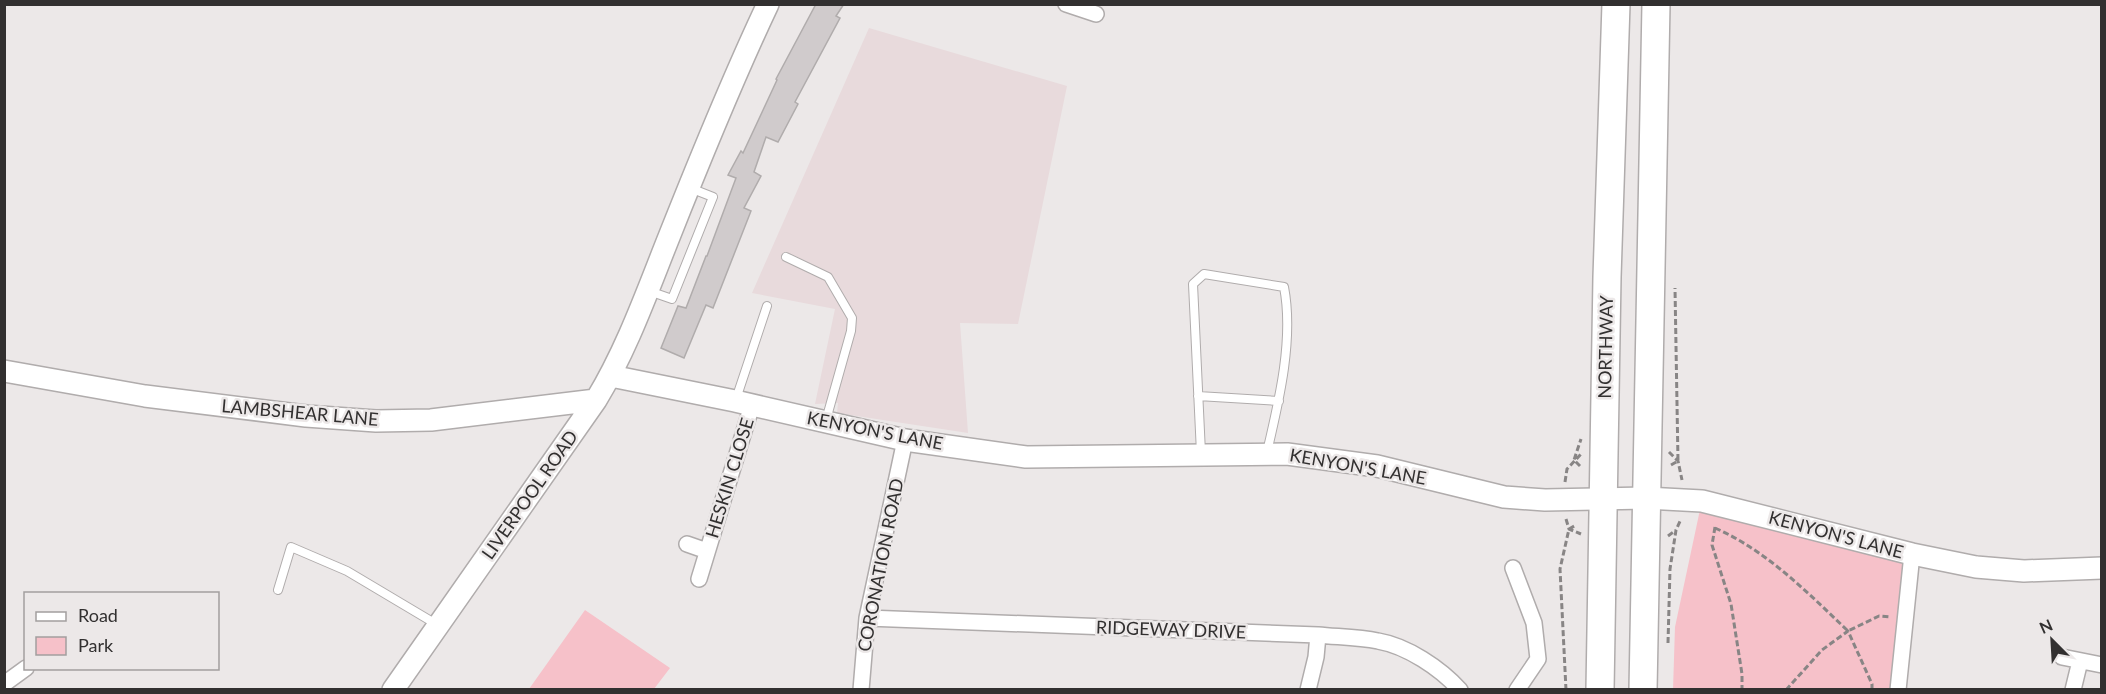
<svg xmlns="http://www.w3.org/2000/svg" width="2106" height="694" viewBox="0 0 2106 694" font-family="Lato,sans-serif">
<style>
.built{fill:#e8dadc}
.green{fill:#f6c1c9}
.building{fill:#d0cbcc;stroke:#b0acac;stroke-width:1.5}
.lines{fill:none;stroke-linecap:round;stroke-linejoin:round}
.lane-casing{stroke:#b0acac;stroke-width:10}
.street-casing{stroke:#b0acac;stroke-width:18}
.secondary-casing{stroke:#b0acac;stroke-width:24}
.highway-casing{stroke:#b0acac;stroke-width:30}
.path{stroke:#888585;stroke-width:3;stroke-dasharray:6 3;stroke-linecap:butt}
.lane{stroke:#fff;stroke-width:8}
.street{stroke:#fff;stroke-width:15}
.secondary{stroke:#fff;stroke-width:21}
.highway{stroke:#fff;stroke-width:27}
.labels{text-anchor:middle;stroke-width:5;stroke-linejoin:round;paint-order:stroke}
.street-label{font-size:18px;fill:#323030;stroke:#ece8e8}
</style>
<rect width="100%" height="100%" fill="#ece8e8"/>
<path class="built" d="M869 28 1067 86 1018 324 960 323 968 433 837 413 838 403 815 404 835 309 752 293Z"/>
<path class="green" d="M1701 505 1907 559 1896 624 1892 689 1673 690 1675 627Z
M585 610 670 668 654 689H529Z"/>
<path class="building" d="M816 4H844L836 16 840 18 795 102 798 104 778 142 766 137 754 172 761 176 744 208 751 211 713 308 706 305 684 358 661 348 678 306 686 308 706 256H707L736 178 728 175 741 151 743 153 777 80 776 79Z"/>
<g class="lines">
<g class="lane-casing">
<path id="lane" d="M786 257 828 277 852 318 851 331 826 420
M649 291 672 299 713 197 690 188
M1198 396 1279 401
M736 399 767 306
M1201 453 1193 284 1204 274 1284 287C1294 339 1279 401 1267 452
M278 590 291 547 347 571 436 624"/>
</g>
<g class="street-casing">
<path id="street" d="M1066 4 1096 14
M687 544 707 551
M1513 568 1534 623 1538 659 1517 690
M699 579 752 405
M867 618 1318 635C1337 637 1358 637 1378 641 1407 646 1440 668 1460 690
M2062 657 2102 665
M4 684 26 668
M861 690 867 618 905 440
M1308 690 1316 657 1318 635
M1898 690 1912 554
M2073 690 2080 661"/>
</g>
<g class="secondary-casing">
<path id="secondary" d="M4 371 145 396 306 416 376 421 431 420 596 400
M611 376 735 401 905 440 1026 457 1287 454 1377 466 1504 497 1545 500 1646 498 1702 501 1912 554 1976 567 2024 571 2102 568
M393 690 596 400C627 349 647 292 669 237 700 159 732 80 768 4"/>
</g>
<g class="highway-casing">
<path id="highway" d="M1600 690 1607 277 1616 4
M1643 690 1656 4"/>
</g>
<path class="path" d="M1669 452 1678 461 1682 480
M1671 465 1678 461 1675 288
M1580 466 1574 460 1581 439
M1565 482 1567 469 1582 453
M1566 519 1569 529 1581 534
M1715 527 1712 545 1731 604 1742 674V690
M1715 528C1767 551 1807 592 1848 631L1879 616 1890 617
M1668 536 1676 530
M1668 643 1670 569 1676 530 1681 519
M1566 690 1560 569 1569 529 1576 525
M1786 690 1822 650 1848 631 1872 684V690"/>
<use href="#lane" class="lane"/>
<use href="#street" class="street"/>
<use href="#secondary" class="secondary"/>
<use href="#highway" class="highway"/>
</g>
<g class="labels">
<g class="street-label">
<text transform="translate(1606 347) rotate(-89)" y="6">NORTHWAY</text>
<text transform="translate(300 413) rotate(5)" y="6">LAMBSHEAR LANE</text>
<text transform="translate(875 431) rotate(11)" y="6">KENYON'S LANE</text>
<text transform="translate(1358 467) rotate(10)" y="6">KENYON'S LANE</text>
<text transform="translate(730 478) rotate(-73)" y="6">HESKIN CLOSE</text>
<text transform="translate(530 495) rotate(-55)" y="6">LIVERPOOL ROAD</text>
<text transform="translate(1836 535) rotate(15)" y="6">KENYON'S LANE</text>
<text transform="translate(881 565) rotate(-79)" y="6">CORONATION ROAD</text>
<text transform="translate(1171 630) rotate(2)" y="6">RIDGEWAY DRIVE</text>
</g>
</g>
<rect width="2106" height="694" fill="none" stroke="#323030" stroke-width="12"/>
<rect x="24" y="592" width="195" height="78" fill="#ece8e8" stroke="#a29e9e" stroke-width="1.5"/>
<rect x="36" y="612" width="30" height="9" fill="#ffffff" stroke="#a29e9e" stroke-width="1.5"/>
<text x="78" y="622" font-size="18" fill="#323030">Road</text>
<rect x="36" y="637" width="30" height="18" fill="#f6c1c9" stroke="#a29e9e" stroke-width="1.5"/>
<text x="78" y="652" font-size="18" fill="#323030">Park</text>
<g transform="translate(2052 640) rotate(336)" stroke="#ece8e8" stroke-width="4.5" paint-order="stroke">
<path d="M0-4.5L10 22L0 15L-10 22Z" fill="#323030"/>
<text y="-9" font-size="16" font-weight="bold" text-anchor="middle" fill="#323030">N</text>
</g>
</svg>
